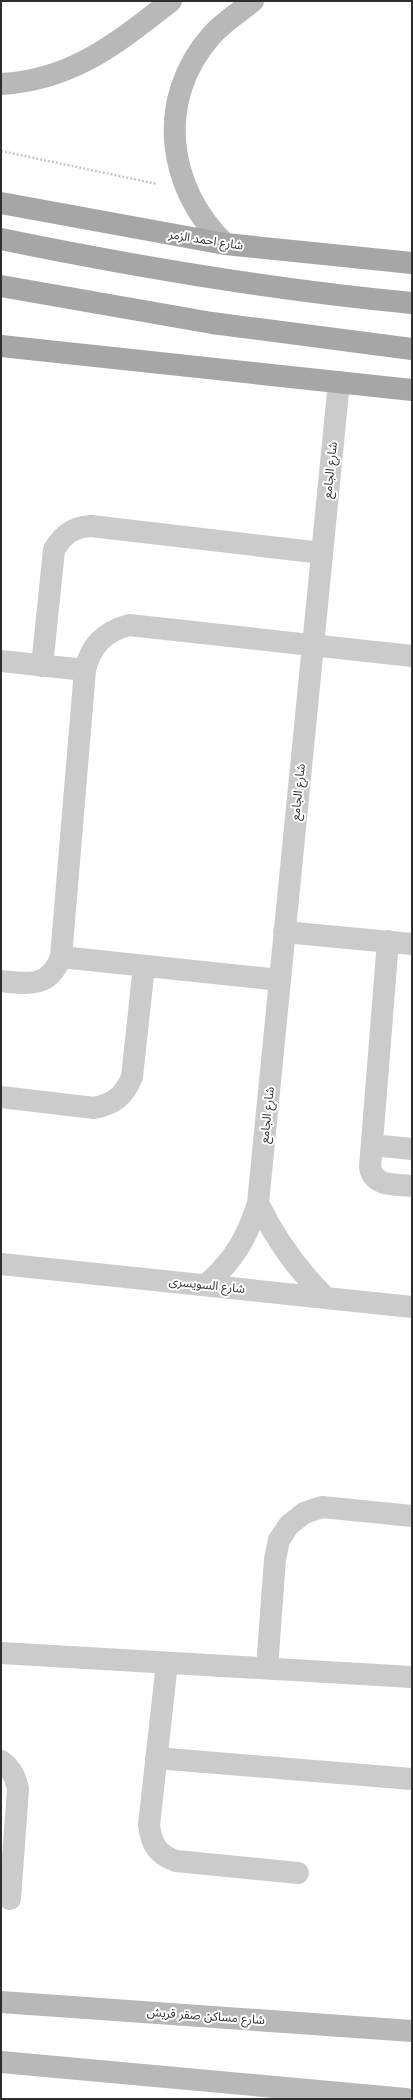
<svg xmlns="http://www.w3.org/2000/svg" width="413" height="2100" viewBox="0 0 413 2100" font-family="Jost,'Noto Sans Arabic',sans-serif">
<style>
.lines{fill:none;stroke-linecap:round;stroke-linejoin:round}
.path{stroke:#c8c8c8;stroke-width:2.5;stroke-dasharray:2 2;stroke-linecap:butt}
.street{stroke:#cbcbcb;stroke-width:22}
.secondary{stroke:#b8b8b8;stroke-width:22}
.primary{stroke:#a6a6a6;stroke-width:22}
.labels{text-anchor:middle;stroke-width:4;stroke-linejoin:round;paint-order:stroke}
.street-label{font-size:12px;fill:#2e2e2e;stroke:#fff}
</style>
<rect width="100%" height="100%" fill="#fff"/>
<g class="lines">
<path class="path" d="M1 151 157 184"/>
<path class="street" d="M1 661 85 670
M42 666 54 550C62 535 73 527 91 526L322 553
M284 932 412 944
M388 941 370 1167C373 1187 396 1184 412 1186
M61 957 280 980
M1 981C29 984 49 988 61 957L85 670C91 645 104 632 129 625L412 656
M1 1097 94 1108C114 1104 124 1096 132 1077L144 966
M372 1145 412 1149
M258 1203C275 1238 296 1268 324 1296
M1 1264 412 1307
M206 1285C234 1260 247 1238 258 1203L339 382
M1 1653 412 1677
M167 1663 149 1825C151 1844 158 1855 176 1861L298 1873
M267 1668 275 1559 279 1540 289 1525 304 1513 322 1507 412 1516
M156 1758 412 1779
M1 1761C12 1769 15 1776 18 1789L10 1899"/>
<path class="secondary" d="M1 84C73 80 117 43 171 1
M225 244C167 188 155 100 211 36 223 22 239 13 253 1
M1 2002 412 2031
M1 2062 406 2099"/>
<path class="primary" d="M1 203 225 244 412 263
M1 239C137 267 274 290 412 303
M1 286 212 323 412 349
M1 346 412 390"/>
</g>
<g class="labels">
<g class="street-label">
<text transform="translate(206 240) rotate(9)" y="4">شارع احمد الزمر</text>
<text transform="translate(330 470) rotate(-84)" y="4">شارع الجامع</text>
<text transform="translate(298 792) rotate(-84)" y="4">شارع الجامع</text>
<text transform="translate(267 1115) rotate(-84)" y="4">شارع الجامع</text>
<text transform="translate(207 1285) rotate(6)" y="4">شارع السويسرى</text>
<text transform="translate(206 2016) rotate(4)" y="4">شارع مساكن صقر قريش</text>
</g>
</g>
<rect width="413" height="2100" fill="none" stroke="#2e2e2e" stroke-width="4"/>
</svg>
